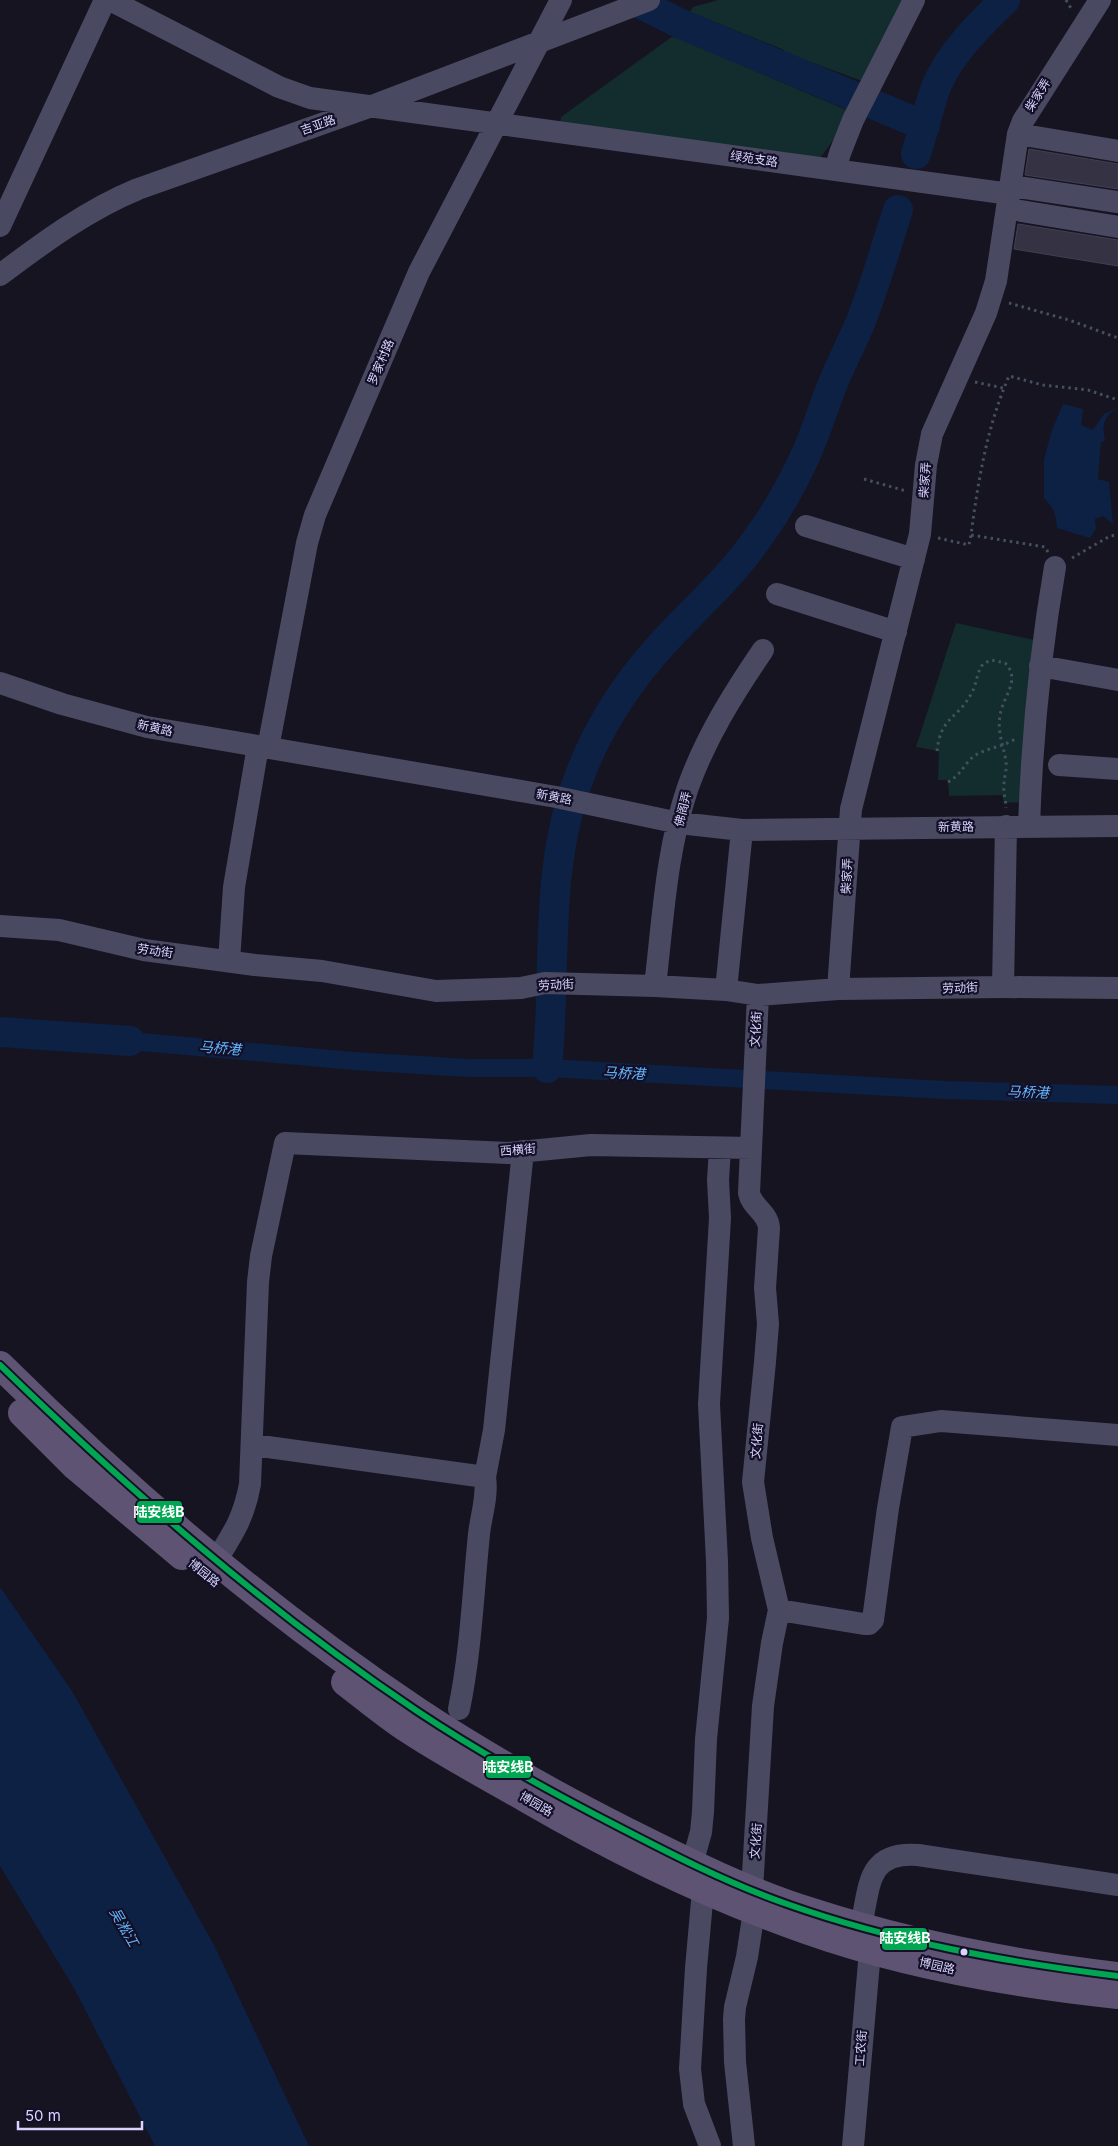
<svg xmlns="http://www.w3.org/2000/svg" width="1118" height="2146" viewBox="0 0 1118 2146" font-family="Inter,'Noto Sans SC',sans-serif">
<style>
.green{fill:#132c2d}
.water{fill:#0d2144}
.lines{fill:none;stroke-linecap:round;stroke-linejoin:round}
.canal{stroke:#0d2144;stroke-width:18}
.river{stroke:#0d2144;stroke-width:30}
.building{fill:#343243;stroke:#433f54}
.path{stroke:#44505f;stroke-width:3;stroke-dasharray:2.5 4;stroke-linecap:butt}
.minor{stroke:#4a4962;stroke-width:22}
.major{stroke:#5e5373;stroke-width:28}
.bus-1-casing{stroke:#130f26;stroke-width:10}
.bus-1{stroke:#00a651;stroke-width:6}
.bus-dot{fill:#d9d4ff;stroke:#130f26;stroke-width:2}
.labels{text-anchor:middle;stroke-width:4.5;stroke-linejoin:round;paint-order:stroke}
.street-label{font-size:12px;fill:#d9d4ff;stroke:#130f26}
.water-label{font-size:14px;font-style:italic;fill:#62b6ff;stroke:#130f26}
.line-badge{stroke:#130f26;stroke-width:2}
.badge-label{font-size:14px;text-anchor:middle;font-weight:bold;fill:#fff}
</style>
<rect width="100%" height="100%" fill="#161421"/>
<path class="green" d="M718 0H905L865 82 783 52 784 50 690 12 693 7Z
M673 36 849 111 837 135 818 161 560 126 561 117Z
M956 623 1039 641 1024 802 1004 803 1002 795 949 796 948 780H938L939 751 916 747Z"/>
<path class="water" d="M1063 404 1083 409 1081 425 1093 430 1104 414 1117 408C1103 417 1102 425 1105 441L1101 442 1098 479 1109 482 1113 524 1103 516 1095 519 1096 529 1090 538 1057 528C1056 514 1054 508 1044 498V459L1052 430Z
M0 1587 72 1691 214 1945 309 2146H155L74 1988 0 1866Z"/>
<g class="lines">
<path class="canal" d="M130 1041 354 1061 468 1068H547L945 1090 1118 1095"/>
<path class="river" d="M633 0 681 24 925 126
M916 154C923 132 928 109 936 87 950 53 979 25 1005 0
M0 1032 130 1041
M547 1068C557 970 543 869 580 775 599 725 628 681 664 642 695 608 731 577 757 539 777 512 793 483 807 452 818 427 825 401 836 376 843 360 851 344 858 328 874 290 885 249 898 210"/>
</g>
<path class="building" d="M1029 149 1118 164V189L1025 175Z
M1018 224 1118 240V266L1014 249Z"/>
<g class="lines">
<path class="path" d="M1066 0 1072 10
M1009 303 1069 320 1118 338
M975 382 1003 388
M864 479 906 491
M938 538 969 545 971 535
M1048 552 1045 547 971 535C978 481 987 427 1009 376L1043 385 1088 390 1118 400
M1072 558 1110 536 1118 535
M937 751C941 716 957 720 971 694 977 685 976 673 983 664L991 660 1005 663C1022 680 1002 697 1000 716 997 733 1004 746 1006 762 1007 770 1004 777 1004 785 1003 793 1006 800 1006 808
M948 782C962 774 963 765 974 756 986 748 1003 747 1015 739"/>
<path class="minor" d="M110 0 279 87 310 98 1010 194
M1018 134 1118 151
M835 170 840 153 853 120 914 0
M1012 186 1118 202
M1021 211 1118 227
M0 226 105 0
M0 275C44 242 87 210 138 189L372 106 649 0
M806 526 914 559
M777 594 896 632
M1040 666 1118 680
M0 683 62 704 147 727 556 797 679 823 742 830 1118 826
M268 748 307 543 315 515 419 272 561 0
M1059 765 1118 769
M1029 826C1032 739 1040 653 1055 567
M0 926 59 930 144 950 255 965 322 971 436 991 521 988 545 983 655 986 726 990 758 995 838 989 1003 987 1118 988
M229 961 234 887 258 746
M655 986C663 920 666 851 688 787 706 737 733 694 763 650
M1003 987 1006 826
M838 989 851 809 920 534 926 465 932 434 986 313 996 281 1018 134 1023 121 1100 0
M726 990 742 830
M253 1445 485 1477C488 1496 481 1516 479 1534 473 1593 471 1651 459 1709
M485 1477 494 1430 523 1151
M217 1559C234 1532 244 1517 250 1484L258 1282 261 1256 285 1143 508 1153 591 1145 751 1148
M779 1610 864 1624H869L873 1620 888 1508 902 1427 941 1421 1118 1435
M692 1864 701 1832 703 1812 706 1739 718 1618 717 1561 709 1404 720 1218 718 1180 720 1148
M703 1890 696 1968 690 2069 694 2104 710 2146
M752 1890 763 1706 772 1643 779 1610 762 1538 753 1482 765 1362 768 1324 765 1288 769 1228C768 1212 752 1208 749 1193L758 995
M861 1926C870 1887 866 1851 918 1855L1118 1885
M744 2146 735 2062 734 2019 735 2007 747 1957 754 1911
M853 2146 870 1951"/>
<path class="major" d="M0 1365C126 1490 269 1612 417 1711 483 1755 555 1795 626 1831 686 1861 747 1892 812 1912 911 1944 1015 1964 1118 1976
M22 1413 75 1466 182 1556
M345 1682C366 1698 387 1716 409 1730 447 1755 487 1776 527 1799 615 1850 706 1895 803 1929 904 1965 1012 1984 1118 1995"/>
<g class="bus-1-casing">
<path id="bus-1" d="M0 1365C130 1491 266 1610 417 1711 480 1753 547 1790 615 1825 671 1854 727 1883 787 1904 894 1942 1006 1962 1118 1976"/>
</g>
<use href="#bus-1" class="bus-1"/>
</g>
<circle class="bus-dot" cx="964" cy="1952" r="4.5"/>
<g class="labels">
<g class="street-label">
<text transform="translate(1038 95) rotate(-58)" y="4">柴家弄</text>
<text transform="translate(318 125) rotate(-19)" y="4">吉亚路</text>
<text transform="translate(754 159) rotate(8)" y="4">绿苑支路</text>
<text transform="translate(381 362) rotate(-67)" y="4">罗家村路</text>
<text transform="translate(925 480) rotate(-86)" y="4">柴家弄</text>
<text transform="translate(155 728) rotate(12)" y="4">新黄路</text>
<text transform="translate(554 797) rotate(10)" y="4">新黄路</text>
<text transform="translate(683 809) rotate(-76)" y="4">佛阁弄</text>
<text transform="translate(956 827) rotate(-1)" y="4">新黄路</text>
<text transform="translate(847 876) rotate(-87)" y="4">柴家弄</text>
<text transform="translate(155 951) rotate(8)" y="4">劳动街</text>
<text transform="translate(556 985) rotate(-3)" y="4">劳动街</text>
<text transform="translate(960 988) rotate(-2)" y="4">劳动街</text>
<text transform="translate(756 1029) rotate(-87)" y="4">文化街</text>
<text transform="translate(518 1150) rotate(-4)" y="4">西横街</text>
<text transform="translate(757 1441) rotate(-85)" y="4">文化街</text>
<text transform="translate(204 1573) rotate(39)" y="4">博园路</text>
<text transform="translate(536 1804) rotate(30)" y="4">博园路</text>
<text transform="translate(756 1841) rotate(-86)" y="4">文化街</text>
<text transform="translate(937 1966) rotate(13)" y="4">博园路</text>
<text transform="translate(861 2048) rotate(-86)" y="4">工农街</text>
</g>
<g class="water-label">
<text transform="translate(220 1048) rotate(5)" y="5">马桥港</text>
<text transform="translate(624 1073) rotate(3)" y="5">马桥港</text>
<text transform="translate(1028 1092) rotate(2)" y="5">马桥港</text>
<text transform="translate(124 1927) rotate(60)" y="5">吴淞江</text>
</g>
</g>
<g class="line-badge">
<rect x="136" y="1500" width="47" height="24" rx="5" fill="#00a651"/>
<rect x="485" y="1755" width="47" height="24" rx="5" fill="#00a651"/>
<rect x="881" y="1927" width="47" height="24" rx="5" fill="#00a651"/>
</g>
<g class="badge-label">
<text x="159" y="1517">陆安线B</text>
<text x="508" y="1772">陆安线B</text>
<text x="905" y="1943">陆安线B</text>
</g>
<path d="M18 2121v8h124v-8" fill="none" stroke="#d9d4ff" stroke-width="2.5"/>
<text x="25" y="2121" font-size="15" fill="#d9d4ff" stroke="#130f26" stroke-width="4" paint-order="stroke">50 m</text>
</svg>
